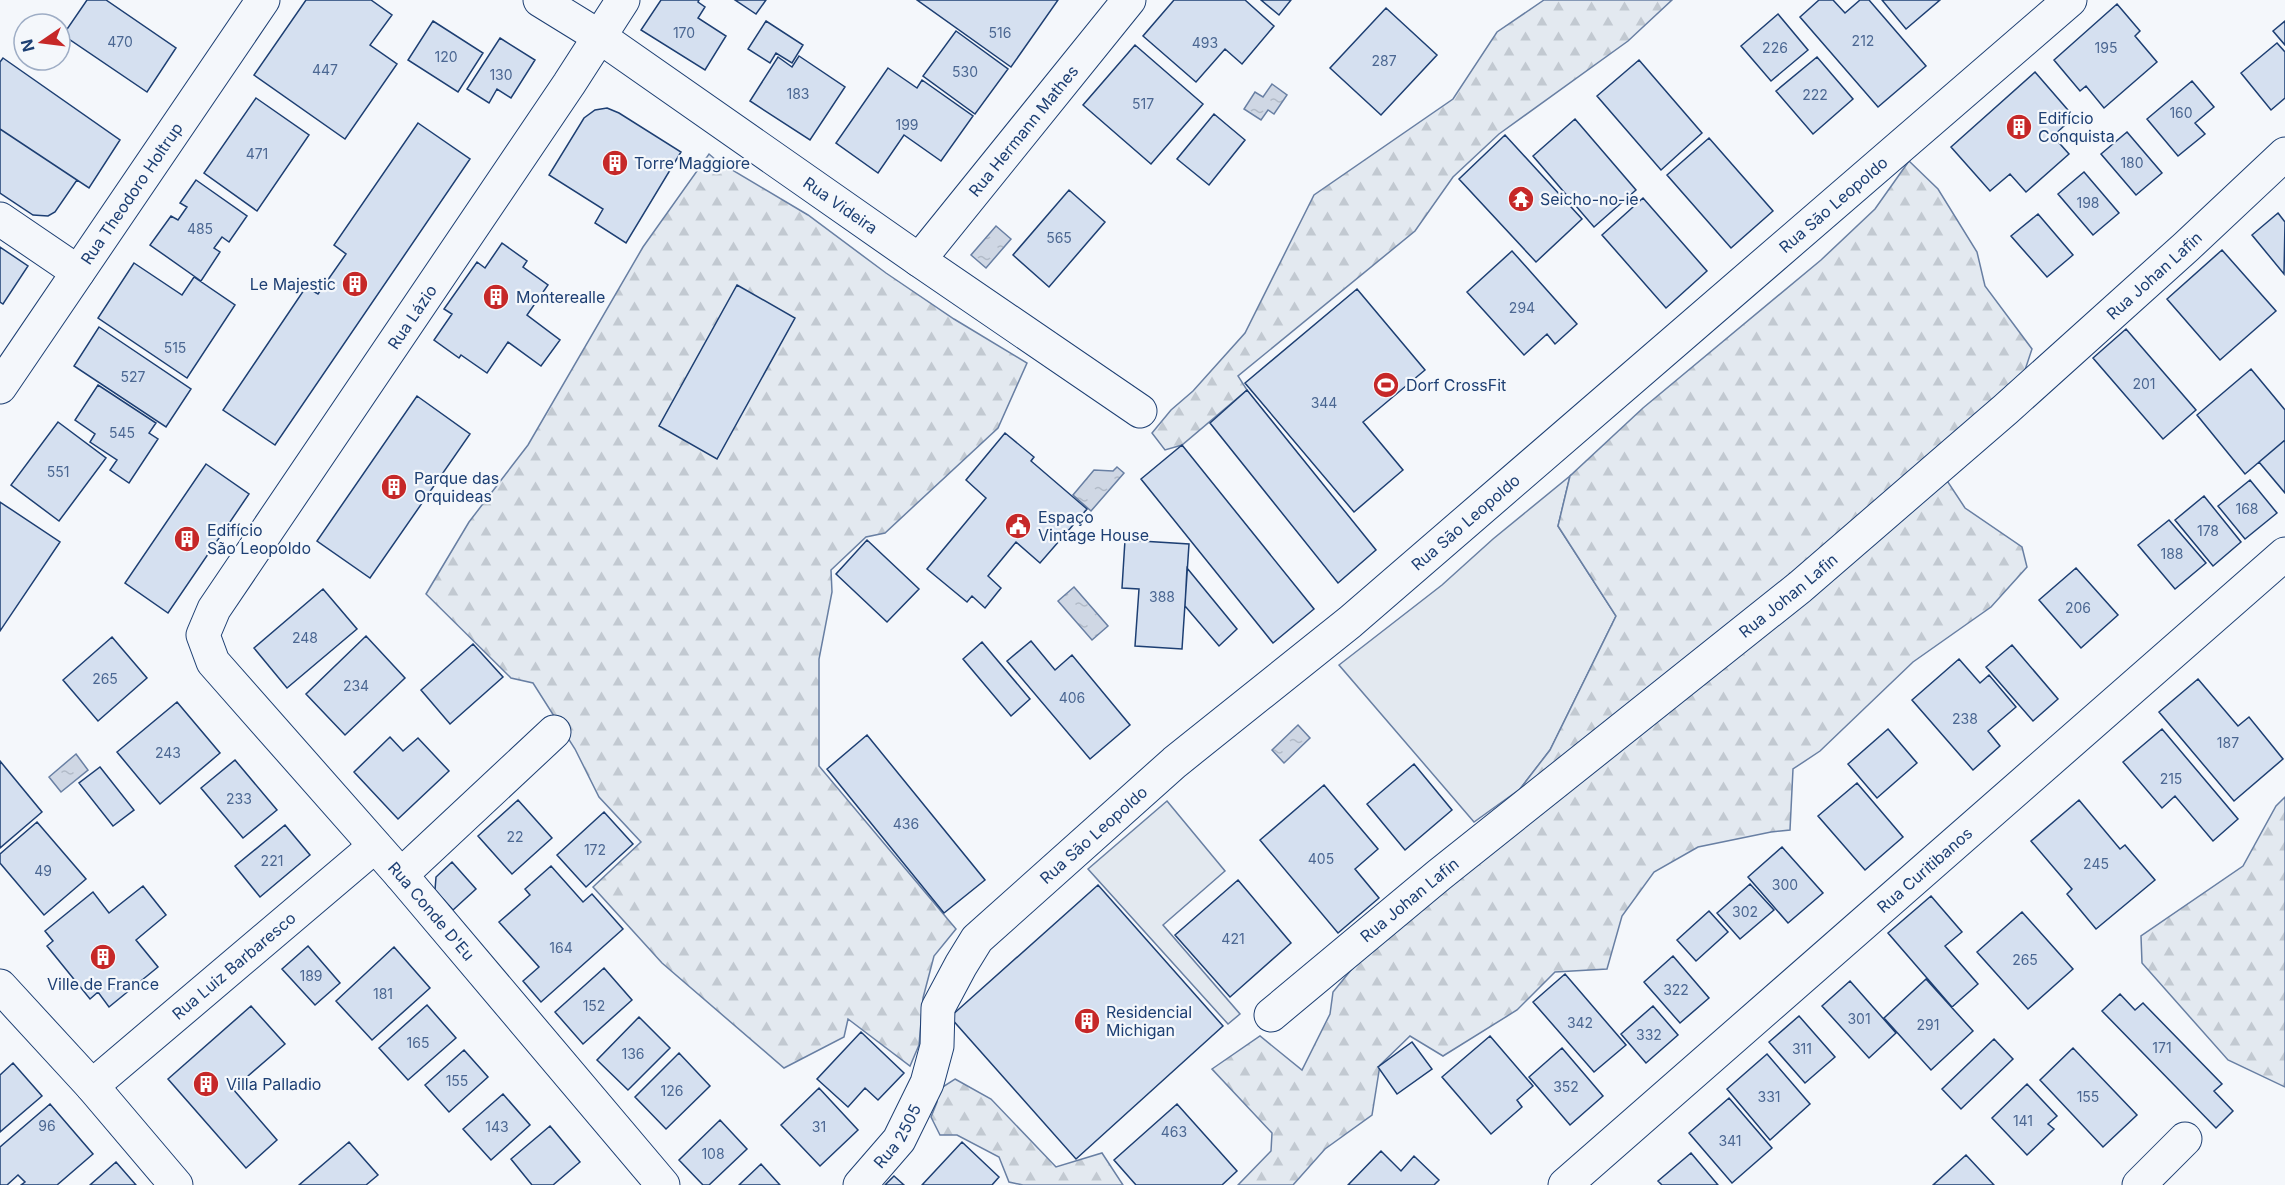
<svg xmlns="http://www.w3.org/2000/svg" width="2285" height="1185" viewBox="0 0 2285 1185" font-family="Inter,sans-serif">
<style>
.green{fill:#e3e9f0;stroke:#687fa3;stroke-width:1.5}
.forest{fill:url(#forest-firs);stroke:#687fa3;stroke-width:1.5}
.water{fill:url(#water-ripples);stroke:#687fa3;stroke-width:1.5}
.building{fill:#d5e0f0;stroke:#1d3f73;stroke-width:1.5}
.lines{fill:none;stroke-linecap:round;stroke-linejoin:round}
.minor-casing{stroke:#1d3f73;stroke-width:35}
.major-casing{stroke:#1d3f73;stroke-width:35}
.minor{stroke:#f4f7fb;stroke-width:33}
.major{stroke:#f4f7fb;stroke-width:33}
.labels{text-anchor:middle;stroke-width:4.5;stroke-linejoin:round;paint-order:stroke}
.number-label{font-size:14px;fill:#4b6792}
.poi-label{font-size:16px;fill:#1d3f73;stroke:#f4f7fb;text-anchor:start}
.street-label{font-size:16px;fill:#1d3f73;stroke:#f4f7fb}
</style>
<defs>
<pattern id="forest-firs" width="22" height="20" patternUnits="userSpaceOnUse" patternTransform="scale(1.5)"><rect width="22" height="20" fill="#e3e9f0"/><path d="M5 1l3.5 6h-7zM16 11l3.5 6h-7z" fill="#c2c9d1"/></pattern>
<pattern id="water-ripples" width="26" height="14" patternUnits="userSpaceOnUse" patternTransform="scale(1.5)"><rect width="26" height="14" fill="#cfd7e4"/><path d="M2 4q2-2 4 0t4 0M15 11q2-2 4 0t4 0" fill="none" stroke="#b1bac7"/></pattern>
</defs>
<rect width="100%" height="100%" fill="#f4f7fb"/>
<path class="green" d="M1570 476 1558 526 1616 616 1550 750 1520 789 1474 822 1339 665 1442 585 1493 539Z
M1167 801 1225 871 1163 925 1240 1014 1228 1024 1088 869Z"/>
<path class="forest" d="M1544 0H1672L1628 41 1499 134 1453 177 1415 231 1238 376 1247 390 1182 445 1165 450 1152 433 1171 410 1193 391 1245 333 1314 195 1453 99 1497 32Z
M709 154 717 161 808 215 886 273 954 319 1027 363 998 428 885 533 866 537 831 570 832 592 819 659V766L956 929 934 956 923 998 919 1045 910 1066 848 1019 844 1037 784 1068 662 963 593 887 641 842 599 797 575 749 533 683 511 678 426 594 469 522 528 445 643 247Z
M1909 161 1938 189 1977 252 1985 286 2032 349 2020 385 1934 461 1965 508 2022 547 2027 567 1991 607 1913 662 1820 751 1793 769 1790 830 1771 832 1698 847 1654 872 1622 916 1607 969 1555 972 1517 1010 1443 1056 1410 1036 1380 1065 1372 1115 1325 1149 1293 1185H1238L1271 1151 1272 1133 1212 1069 1260 1036 1302 1070 1330 1014 1333 992 1374 942 1520 825V789L1550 750 1616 616 1558 526 1570 476 1643 408 1821 260 1875 209Z
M2285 797V1087L2228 1060 2142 963 2141 936 2243 866 2276 806Z
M955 1079 991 1099 1056 1167 1102 1153 1123 1185H1023L1009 1182 999 1157 957 1135H940L931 1117 937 1102 938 1090Z"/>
<path class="water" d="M1272 84 1287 95 1274 114 1268 110 1261 120 1244 109 1255 92 1263 97Z
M996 226 1011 239 986 268 971 255Z
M1117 467 1124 473 1091 511 1073 495 1094 470 1113 471Z
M1074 587 1108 626 1092 640 1058 601Z
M1298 725 1310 738 1284 763 1272 750Z
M76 754 88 770 61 792 49 777Z"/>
<path class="building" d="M87 0H106L176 48 147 92 63 35Z
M306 0H371L392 15 370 45 397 64 345 139 254 75Z
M661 0H699L698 2 705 7 698 18 726 36 705 70 641 30Z
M735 0H766L756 14Z
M917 0H1058L1011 67Z
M1174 0H1245L1274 26 1242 64 1225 49 1196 82 1143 36Z
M1261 0H1291L1279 15Z
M1819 0H1833L1845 13 1860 0H1869L1926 66 1878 107 1800 17Z
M1882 0H1940L1906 29Z
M2117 4 2140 31 2135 36 2157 62 2104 108 2086 86 2080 91 2054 60Z
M1386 8 1437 55 1381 115 1330 68Z
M1778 14 1808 50 1771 81 1741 46Z
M433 21 483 53 458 92 408 60Z
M766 21 803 45 792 63 776 53 770 63 748 49Z
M2285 21V45L2273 31Z
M956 31 1008 69 975 114 923 76Z
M500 38 535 60 511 98 497 89 489 103 467 89Z
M2277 43 2285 52V98L2271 110 2241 73Z
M1135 45 1203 104 1151 164 1083 105Z
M799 56 845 87 810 140 750 101 778 57 792 67Z
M1817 57 1853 99 1813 134 1776 91Z
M3 58 120 140 89 188 0 129V62Z
M1639 60 1702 133 1661 170 1597 96Z
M888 68 917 88 922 80 973 116 941 161 904 135 878 173 836 143Z
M2035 72 2074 117 2053 136 2069 154 2026 192 2010 174 1990 191 1951 147Z
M2192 81 2214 107 2195 123 2205 134 2178 156 2147 119Z
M256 98 309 135 257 211 204 173Z
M607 108 619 113 681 152 626 243 595 223 603 209 549 175 584 118 595 110Z
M1214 114 1245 140 1209 185 1177 159Z
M1575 119 1636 190 1594 227 1533 156Z
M418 123 470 159 275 445 223 410 306 287 318 294 346 254 334 245Z
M0 129 77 180 55 212 48 216 33 215 0 193Z
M2127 132 2162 173 2136 195 2101 154Z
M1505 135 1582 219 1536 262 1459 179Z
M1709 138 1773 211 1731 248 1667 175Z
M2084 172 2119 213 2093 235 2058 194Z
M196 180 247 216 229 242 222 237 214 248 220 252 201 281 150 245 171 216 178 220 187 207 180 203Z
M1069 190 1105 222 1049 287 1013 255Z
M1643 198 1707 271 1666 308 1602 235Z
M2278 213 2285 222 2284 274 2252 235Z
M2038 214 2073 255 2047 277 2011 236Z
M502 243 527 261 523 267 548 285 527 315 560 340 541 366 508 342 487 373 461 355 459 358 434 340 452 314 444 309 477 262 485 268Z
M0 247 28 266 3 304 0 302Z
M2222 250 2276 311 2220 360 2167 299Z
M1512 251 1577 324 1555 344 1547 334 1524 355 1467 292Z
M134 263 182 295 194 277 235 305 187 378 98 318Z
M737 285 795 318 717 459 659 426Z
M1357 289 1425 370 1363 422 1403 470 1354 512 1245 383Z
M99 327 191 389 166 427 74 366Z
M2126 329 2196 410 2163 439 2093 358Z
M2251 369 2285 410V440L2245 474 2197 415Z
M98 385 156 423 149 433 158 439 129 483 110 470 117 460 90 442 95 434 75 420Z
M1247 390 1376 550 1338 583 1210 423Z
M417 396 470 434 370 578 317 541Z
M58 422 106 458 59 521 11 485Z
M1005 433 1034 457 1031 461 1087 509 1040 563 1016 542 988 576 1001 588 985 608 972 596 967 602 927 569 986 498 966 480Z
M2285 440V493L2259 462Z
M1182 445 1314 609 1273 643 1141 479Z
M206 464 249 494 168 613 125 583Z
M2250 480 2277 513 2245 539 2218 506Z
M2204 496 2241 542 2213 566 2175 520Z
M0 502 60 542 0 631Z
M2169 520 2206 563 2175 589 2138 545Z
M867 540 919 589 887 622 836 574Z
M1125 540 1189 544 1182 649 1135 646 1139 589 1122 588Z
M1187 568 1237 629 1219 646 1185 606Z
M2076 568 2118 615 2081 648 2039 600Z
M323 589 357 629 287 688 254 648Z
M366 636 405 678 345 735 306 694Z
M112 637 147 678 98 721 63 680Z
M1031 641 1055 670 1072 655 1130 725 1090 759 1007 661Z
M982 642 1030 699 1011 716 963 659Z
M473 644 503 677 450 724 421 690Z
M2012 645 2058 699 2033 721 1986 667Z
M1959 659 1980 683 1989 675 2016 707 1988 731 2000 746 1973 770 1912 700Z
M2198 679 2238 726 2249 717 2283 759 2234 801 2159 712Z
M177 702 220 753 160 804 117 752Z
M1888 729 1917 763 1877 798 1848 764Z
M2162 729 2238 819 2213 841 2175 796 2162 808 2123 762Z
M867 735 985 880 944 913 827 769Z
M390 737 403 751 418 738 449 771 398 819 354 772Z
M235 760 277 810 243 838 201 788Z
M0 761 42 812 0 848Z
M1414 764 1452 810 1405 850 1367 804Z
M100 767 134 810 113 826 79 783Z
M1857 783 1903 837 1865 870 1818 816Z
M1324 785 1378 849 1355 869 1379 898 1338 933 1260 840Z
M518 800 552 838 512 874 478 836Z
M2079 800 2120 849 2125 845 2155 880 2096 929 2067 894 2072 889 2031 841Z
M604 812 633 844 586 887 557 855Z
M37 822 86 879 44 915 0 863V854Z
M285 825 310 855 260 897 235 866Z
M1782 847 1823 893 1788 923 1748 877Z
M452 862 476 889 453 910 435 890 436 877Z
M551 866 583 902 592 894 623 929 541 1002 523 981 539 967 499 922 530 895 525 889Z
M1238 880 1291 943 1230 997 1175 935Z
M1750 884 1774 910 1740 939 1717 913Z
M1098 885 1223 1026 1076 1159 950 1017Z
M143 886 166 915 136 940 158 967 109 1007 98 992 90 999 47 946 53 941 45 931 93 892 109 913Z
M1931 896 1962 932 1945 946 1978 984 1952 1007 1888 933Z
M1709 911 1728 932 1696 961 1677 940Z
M2022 912 2073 969 2028 1009 1977 952Z
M308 946 340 983 315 1005 282 969Z
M394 947 430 988 372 1040 336 1001Z
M1673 956 1709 998 1680 1023 1644 982Z
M604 968 632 1000 583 1044 555 1012Z
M1565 974 1626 1045 1594 1072 1533 1002Z
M1926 979 1973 1031 1931 1070 1884 1018Z
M1850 981 1896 1033 1869 1058 1822 1006Z
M2120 994 2135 1010 2143 1003 2222 1084 2214 1091 2233 1111 2216 1128 2102 1011Z
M427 1005 456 1038 408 1080 379 1048Z
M251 1006 285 1044 233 1089 277 1140 246 1168 168 1079Z
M1653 1006 1678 1035 1646 1063 1621 1034Z
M1799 1016 1835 1057 1805 1083 1769 1042Z
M639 1017 670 1048 628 1090 597 1060Z
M861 1032 904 1073 878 1100 865 1088 848 1107 817 1079Z
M1490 1036 1533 1086 1517 1100 1522 1107 1491 1134 1442 1077Z
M1994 1039 2013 1059 1961 1109 1942 1089Z
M1412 1042 1432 1069 1397 1094 1378 1067Z
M1562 1048 1603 1096 1570 1125 1529 1077Z
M2073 1048 2137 1115 2103 1147 2040 1080Z
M464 1050 488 1077 449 1112 425 1085Z
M679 1053 710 1086 666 1129 635 1097Z
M1767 1054 1810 1104 1770 1140 1727 1089Z
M13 1063 42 1096 0 1132V1075Z
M2027 1084 2057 1116 2048 1124 2054 1129 2027 1155 1992 1118Z
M819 1088 858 1130 820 1166 781 1125Z
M503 1094 530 1125 491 1160 463 1129Z
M1729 1098 1772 1148 1732 1183 1689 1133Z
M50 1104 93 1154 57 1185H21L25 1182 18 1175 7 1185H0V1147Z
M1177 1104 1237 1171 1222 1185H1136L1114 1160Z
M720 1120 747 1149 709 1185H703L679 1160Z
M550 1126 580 1162 553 1185H532L511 1159Z
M349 1142 378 1175 366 1185H299Z
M962 1142 999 1177 992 1185H922Z
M1381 1151 1401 1171 1414 1156 1439 1180 1434 1185H1348Z
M1691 1153 1718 1185H1662L1658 1181Z
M1966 1155 1994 1185H1933Z
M116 1162 136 1185H90Z
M761 1164 780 1185H739Z
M894 1176 904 1185H885Z"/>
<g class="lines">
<g class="minor-casing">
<g id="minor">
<path id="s1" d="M540 0 600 37 919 260 1140 411"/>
<path id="s2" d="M623 0 569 84 214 609 203 635 213 662 401 875 663 1185"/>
<path d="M0 219 78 272"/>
<path id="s3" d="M919 260 1129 0"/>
<path d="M401 875 554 732"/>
<path d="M0 986 92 1086 176 1185"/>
<path id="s4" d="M1271 1015 1439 875 1800 587 2006 409 2186 247 2285 154"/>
<path id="s5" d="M92 1086 375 846"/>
<path id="s6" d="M860 1185 899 1140 927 1083 937 1046 938 1008 961 965 977 939 1175 762 1350 622 2070 0"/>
<path id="s7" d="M1565 1185 2285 554"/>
<path d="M2139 1185 2185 1139"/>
</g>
</g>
<g class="major-casing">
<g id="major">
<path id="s8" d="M0 387 263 0"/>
</g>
</g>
<use href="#minor" class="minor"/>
<use href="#major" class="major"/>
</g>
<defs>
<g id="building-disc" transform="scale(1.35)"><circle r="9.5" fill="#c62828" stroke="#f4f7fb"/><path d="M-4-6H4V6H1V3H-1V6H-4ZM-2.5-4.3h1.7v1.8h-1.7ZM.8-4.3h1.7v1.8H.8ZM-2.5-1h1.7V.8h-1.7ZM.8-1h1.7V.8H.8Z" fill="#fff"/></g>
<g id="temple-disc" transform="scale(1.35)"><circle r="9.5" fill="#c62828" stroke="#f4f7fb"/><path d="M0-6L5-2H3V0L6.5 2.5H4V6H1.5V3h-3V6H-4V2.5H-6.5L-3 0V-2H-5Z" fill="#fff"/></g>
<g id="stadium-disc" transform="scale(1.35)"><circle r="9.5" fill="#c62828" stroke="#f4f7fb"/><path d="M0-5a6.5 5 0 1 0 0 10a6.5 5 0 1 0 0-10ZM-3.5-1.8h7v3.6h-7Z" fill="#fff"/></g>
<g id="civic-disc" transform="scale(1.35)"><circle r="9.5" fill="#c62828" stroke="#f4f7fb"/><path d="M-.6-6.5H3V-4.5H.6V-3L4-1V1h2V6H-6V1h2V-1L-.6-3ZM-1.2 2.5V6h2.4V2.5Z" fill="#fff"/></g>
</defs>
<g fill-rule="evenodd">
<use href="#building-disc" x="2019" y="127"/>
<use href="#building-disc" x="615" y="163"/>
<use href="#temple-disc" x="1521" y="199"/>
<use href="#building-disc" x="355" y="284"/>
<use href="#building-disc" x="496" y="297"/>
<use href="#stadium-disc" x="1386" y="385"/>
<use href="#building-disc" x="394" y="487"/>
<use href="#civic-disc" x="1018" y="526"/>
<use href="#building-disc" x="187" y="539"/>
<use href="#building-disc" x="103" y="957"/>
<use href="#building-disc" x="1087" y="1021"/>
<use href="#building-disc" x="206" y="1084"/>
</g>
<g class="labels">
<g class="number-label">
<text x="684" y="38">170</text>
<text x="1000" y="38">516</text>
<text x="1863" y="46">212</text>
<text x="120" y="47">470</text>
<text x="1205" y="48">493</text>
<text x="1775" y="53">226</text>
<text x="2106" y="53">195</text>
<text x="446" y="62">120</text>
<text x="1384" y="66">287</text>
<text x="325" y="75">447</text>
<text x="965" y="77">530</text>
<text x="501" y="80">130</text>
<text x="798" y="99">183</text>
<text x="1815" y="100">222</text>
<text x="1143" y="109">517</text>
<text x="2181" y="118">160</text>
<text x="907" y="130">199</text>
<text x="257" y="159">471</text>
<text x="2132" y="168">180</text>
<text x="2088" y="208">198</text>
<text x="200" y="234">485</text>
<text x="1059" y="243">565</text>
<text x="1522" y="313">294</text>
<text x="175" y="353">515</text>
<text x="133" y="382">527</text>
<text x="2144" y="389">201</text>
<text x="1324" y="408">344</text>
<text x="122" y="438">545</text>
<text x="58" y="477">551</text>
<text x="2247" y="514">168</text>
<text x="2208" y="536">178</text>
<text x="2172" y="559">188</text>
<text x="1162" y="602">388</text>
<text x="2078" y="613">206</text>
<text x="305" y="643">248</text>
<text x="105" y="684">265</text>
<text x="356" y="691">234</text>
<text x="1072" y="703">406</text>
<text x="1965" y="724">238</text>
<text x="2228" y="748">187</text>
<text x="168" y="758">243</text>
<text x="2171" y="784">215</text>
<text x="239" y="804">233</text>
<text x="906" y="829">436</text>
<text x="515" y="842">22</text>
<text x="595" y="855">172</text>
<text x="1321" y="864">405</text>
<text x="272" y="866">221</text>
<text x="2096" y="869">245</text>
<text x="43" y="876">49</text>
<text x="1785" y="890">300</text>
<text x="1745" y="917">302</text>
<text x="1233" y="944">421</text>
<text x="561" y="953">164</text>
<text x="2025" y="965">265</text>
<text x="311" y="981">189</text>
<text x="1676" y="995">322</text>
<text x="383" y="999">181</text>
<text x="594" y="1011">152</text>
<text x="1859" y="1024">301</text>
<text x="1580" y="1028">342</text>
<text x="1928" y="1030">291</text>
<text x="1649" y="1040">332</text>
<text x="418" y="1048">165</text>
<text x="2162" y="1053">171</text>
<text x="1802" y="1054">311</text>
<text x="633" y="1059">136</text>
<text x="457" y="1086">155</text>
<text x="1566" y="1092">352</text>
<text x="672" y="1096">126</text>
<text x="1769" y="1102">331</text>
<text x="2088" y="1102">155</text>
<text x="2023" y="1126">141</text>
<text x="47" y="1131">96</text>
<text x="497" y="1132">143</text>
<text x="819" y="1132">31</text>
<text x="1174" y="1137">463</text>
<text x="1730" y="1146">341</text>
<text x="713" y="1159">108</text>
</g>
<g class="poi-label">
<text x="2038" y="124">Edifício<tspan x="2038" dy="18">Conquista</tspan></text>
<text x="634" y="169">Torre Maggiore</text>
<text x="1540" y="205">Seicho-no-ie</text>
<text x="336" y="290" text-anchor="end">Le Majestic</text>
<text x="516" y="303">Monterealle</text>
<text x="1406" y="391">Dorf CrossFit</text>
<text x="414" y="484">Parque das<tspan x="414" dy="18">Orquideas</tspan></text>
<text x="1038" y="523">Espaço<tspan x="1038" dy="18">Vintage House</tspan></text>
<text x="207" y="536">Edifício<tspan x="207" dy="18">São Leopoldo</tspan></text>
<text x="103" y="990" text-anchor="middle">Ville de France</text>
<text x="1106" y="1018">Residencial<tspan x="1106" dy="18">Michigan</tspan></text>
<text x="226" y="1090">Villa Palladio</text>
</g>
<g class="street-label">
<text dy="6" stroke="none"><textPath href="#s3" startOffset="166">Rua Hermann Mathes</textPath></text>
<text dy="6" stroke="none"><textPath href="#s8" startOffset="234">Rua Theodoro Holtrup</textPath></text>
<text dy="6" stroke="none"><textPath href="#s6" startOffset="1407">Rua São Leopoldo</textPath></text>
<text dy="6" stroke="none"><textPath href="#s1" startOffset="364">Rua Videira</textPath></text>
<text dy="6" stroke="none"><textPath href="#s4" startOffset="1152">Rua Johan Lafin</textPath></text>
<text transform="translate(412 317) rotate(-56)" y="6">Rua Lázio</text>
<text dy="6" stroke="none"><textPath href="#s6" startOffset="921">Rua São Leopoldo</textPath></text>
<text dy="6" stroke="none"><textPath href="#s4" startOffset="666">Rua Johan Lafin</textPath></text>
<text dy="6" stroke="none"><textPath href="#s6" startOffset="435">Rua São Leopoldo</textPath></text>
<text dy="6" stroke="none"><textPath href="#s7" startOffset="478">Rua Curitibanos</textPath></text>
<text dy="6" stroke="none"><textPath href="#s4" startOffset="180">Rua Johan Lafin</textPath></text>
<text dy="6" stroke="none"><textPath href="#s2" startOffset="1122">Rua Conde D'Eu</textPath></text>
<text dy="6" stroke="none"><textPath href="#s5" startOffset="186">Rua Luiz Barbaresco</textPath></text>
<text dy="6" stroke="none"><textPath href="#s6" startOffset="62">Rua 2505</textPath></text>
</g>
</g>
<g transform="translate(42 42) rotate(256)"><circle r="28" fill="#f4f7fb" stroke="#9eadc5" stroke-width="1.5"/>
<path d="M0-4.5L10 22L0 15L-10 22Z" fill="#c62828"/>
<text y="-9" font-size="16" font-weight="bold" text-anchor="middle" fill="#1d3f73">N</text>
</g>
</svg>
